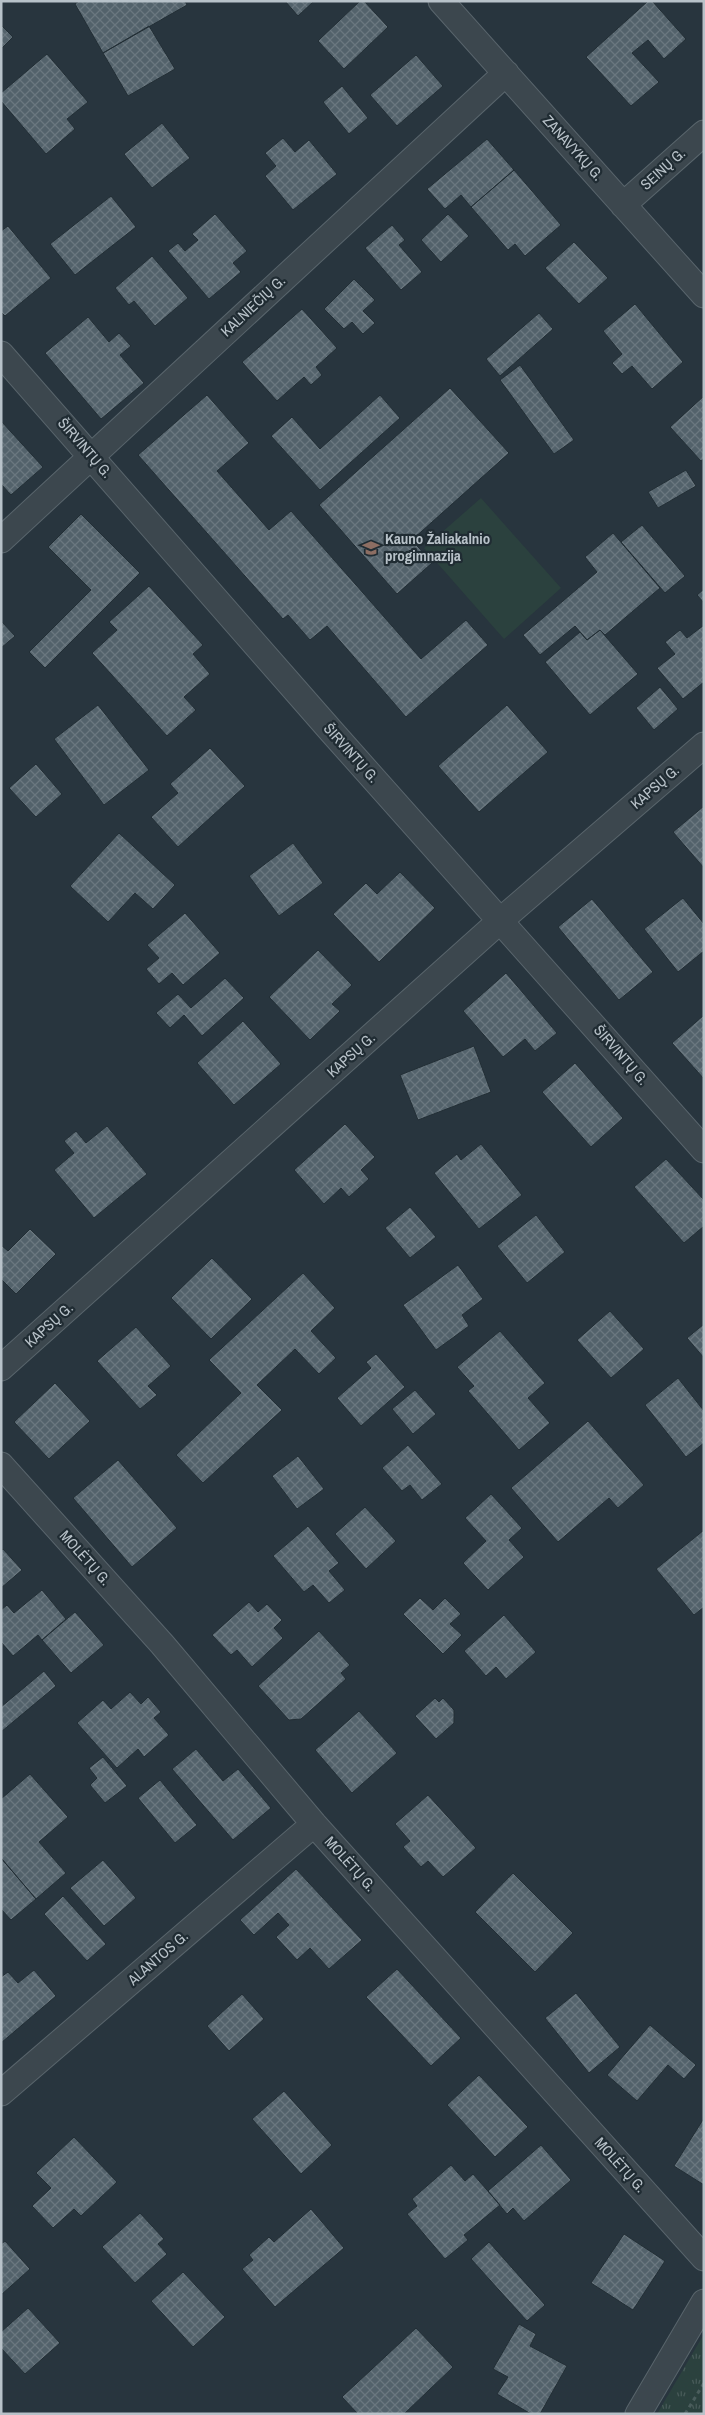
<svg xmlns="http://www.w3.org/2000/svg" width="705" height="2415" viewBox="0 0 705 2415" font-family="'Archivo Narrow',sans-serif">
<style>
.grass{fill:url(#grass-tufts)}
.pitch{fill:#2b413e}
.building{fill:url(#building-cross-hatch);stroke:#222e35}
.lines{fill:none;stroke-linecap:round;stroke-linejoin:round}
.minor-casing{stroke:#59656c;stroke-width:27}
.path{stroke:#4a5d5c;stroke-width:3;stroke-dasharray:4 4;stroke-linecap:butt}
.minor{stroke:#3c474e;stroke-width:25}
.labels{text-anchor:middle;stroke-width:4.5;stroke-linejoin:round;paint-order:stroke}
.street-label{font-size:15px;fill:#b8c2c9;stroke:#202c33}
.poi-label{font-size:15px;font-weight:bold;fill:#b8c2c9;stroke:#202c33;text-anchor:start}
</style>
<defs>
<pattern id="grass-tufts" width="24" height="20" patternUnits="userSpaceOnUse" patternTransform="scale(1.25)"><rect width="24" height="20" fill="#2b413e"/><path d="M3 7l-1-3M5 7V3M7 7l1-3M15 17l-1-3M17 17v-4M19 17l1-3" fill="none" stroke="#485b59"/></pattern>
<pattern id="building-cross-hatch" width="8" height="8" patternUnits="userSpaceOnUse" patternTransform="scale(1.25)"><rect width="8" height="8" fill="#53626b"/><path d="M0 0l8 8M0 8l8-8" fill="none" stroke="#6a777f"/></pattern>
</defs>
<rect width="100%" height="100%" fill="#28353e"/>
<path class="grass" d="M704 2334V2414H657Z"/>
<path class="pitch" d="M481 498 561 588 504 639 424 548Z"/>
<path class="building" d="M79 1H185L187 5 103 53 75 4Z
M285 1H314L298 16Z
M360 1H364L388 27 344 69 318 41Z
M648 1H652L686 39 664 59 648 40 632 53 659 82 631 106 586 57Z
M1 25 13 37 1 49Z
M149 26 175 69 128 96 103 53Z
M47 54 88 102 67 119 75 129 46 154 1 101V93Z
M416 55 443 86 397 126 370 95Z
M342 86 368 118 349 134 323 102Z
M162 123 190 158 152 188 124 154Z
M283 138 295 152 309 140 337 174 293 210 265 176 276 166 265 153Z
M487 139 514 170 471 207 461 195 445 209 427 189Z
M514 170 561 225 525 256 515 244 508 250 471 207Z
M111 196 136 227 75 275 50 244Z
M215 214 247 251 233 263 241 272 209 299 168 251 178 243 185 251 198 240 192 234Z
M448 214 469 236 441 262 421 240Z
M392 225 405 240 399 245 422 272 401 290 365 248Z
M8 226 51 278 5 316 1 312V231Z
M574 242 608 278 579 304 545 268Z
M152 256 188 298 155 326 134 301 129 305 115 288Z
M354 279 375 300 363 311 375 323 363 334 352 322 344 329 324 309Z
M635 304 683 362 652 389 632 366 622 374 612 363 622 354 603 331Z
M302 309 337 348 316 367 322 375 311 385 304 377 277 401 242 362Z
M539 313 553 329 500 376 486 359Z
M88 317 109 342 119 333 131 346 120 355 144 383 101 419 45 353Z
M520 365 574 440 554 454 500 380Z
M450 388 509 453 412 540 432 563 397 594 319 505Z
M207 395 249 443 217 471 269 530 291 511 421 659 466 620 488 645 406 717 327 626 310 640 288 615 283 619 138 455Z
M380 395 400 418 320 490 271 436 292 417 320 449Z
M704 396V459L701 461 670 427Z
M1 421 43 467 11 495 1 484Z
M686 470 696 486 658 508 648 492Z
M81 514 140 573 45 668 29 652 91 590 48 547Z
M642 525 685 576 665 593 621 542Z
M613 533 660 588 605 635 600 630 587 640 575 626 540 655 523 635 597 572 585 557Z
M149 586 203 645 193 654 210 674 184 697 196 710 167 736 92 653 117 630 109 622Z
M704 589V603L697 595Z
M1 621 15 636 1 648Z
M704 625V682L683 699 657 668 675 654 665 642 680 630 687 638Z
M600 630 638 674 590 715 545 662 580 632 587 640Z
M660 687 678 709 654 730 636 708Z
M98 705 149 770 104 805 54 739Z
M507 705 548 752 479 812 438 766Z
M210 748 245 786 178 847 151 817 178 793 170 784Z
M36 764 62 794 36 817 9 788Z
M704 806V868L673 832Z
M119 833 175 885 153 909 135 893 108 922 70 886Z
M293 843 323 883 279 916 249 876Z
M400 872 435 908 379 962 333 914 366 883 377 894Z
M683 898 704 924V951L678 972 644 929Z
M592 899 653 972 619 1000 558 927Z
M185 913 220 953 183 985 172 973 159 984 146 969 159 958 147 945Z
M318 950 352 985 332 1004 340 1011 310 1040 269 997Z
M506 973 557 1033 535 1051 525 1039 503 1057 463 1011Z
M225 978 244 998 202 1036 184 1015 170 1028 156 1013 178 994 191 1008Z
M704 1015V1079L672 1043Z
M243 1021 281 1064 234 1105 197 1063Z
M474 1046 491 1092 418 1120 400 1075Z
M575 1063 623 1118 591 1147 542 1092Z
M345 1124 375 1157 361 1170 369 1179 349 1197 341 1188 324 1204 294 1170Z
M107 1126 147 1174 94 1218 54 1170 74 1153 64 1141 76 1131 86 1143Z
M481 1144 522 1195 479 1229 434 1173 457 1154 461 1160Z
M666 1159 704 1200V1226L684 1243 634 1187Z
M410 1207 436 1237 410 1258 385 1228Z
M536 1215 565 1252 527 1283 497 1246Z
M30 1229 56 1254 16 1294 1 1279V1245L8 1251Z
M212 1258 252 1299 211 1339 171 1298Z
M458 1265 483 1299 462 1315 469 1326 436 1350 403 1305Z
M303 1273 335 1308 311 1331 336 1358 319 1374 295 1349 257 1385 282 1410 203 1483 176 1455 241 1393 209 1360Z
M610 1311 644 1349 611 1378 577 1340Z
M704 1324V1358L687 1338Z
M136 1327 171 1366 148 1386 157 1395 140 1409 97 1361Z
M500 1331 545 1383 528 1398 550 1423 519 1450 468 1391 474 1386 457 1367Z
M376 1354 405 1387 361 1426 337 1398 371 1368 366 1362Z
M678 1378 704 1411V1443L686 1457 645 1405Z
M55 1383 90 1421 49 1459 14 1422Z
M415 1390 436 1414 413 1434 392 1409Z
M588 1421 644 1485 618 1508 609 1498 558 1542 511 1488Z
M408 1445 442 1484 422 1500 410 1485 402 1491 382 1468Z
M298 1456 324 1489 297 1509 272 1476Z
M118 1460 177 1528 132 1567 73 1498Z
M491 1494 522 1528 509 1540 524 1557 488 1590 463 1563 486 1541 465 1518Z
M365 1507 396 1541 366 1569 335 1534Z
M308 1526 339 1563 329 1571 345 1590 329 1603 313 1585 304 1592 273 1556Z
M704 1530V1607L694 1615 656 1569Z
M3 1549 22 1570 1 1588V1551Z
M42 1590 66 1619 42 1640 38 1635 13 1656 1 1642V1610L7 1605 14 1613Z
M420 1598 433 1610 445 1598 461 1614 450 1624 462 1635 443 1654 403 1614Z
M249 1602 258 1612 267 1604 282 1620 274 1628 283 1638 252 1667 237 1650 231 1655 212 1635Z
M75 1612 104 1645 71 1673 42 1640Z
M504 1615 536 1652 506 1679 496 1667 486 1676 464 1651Z
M319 1631 350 1665 341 1673 346 1679 301 1719 289 1720 258 1686Z
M44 1671 56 1686 1 1732V1707Z
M130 1692 141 1704 148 1697 161 1712 154 1718 169 1735 144 1757 138 1749 117 1768 77 1723 103 1700 111 1709Z
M435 1698 439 1702 443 1698 454 1710V1723L436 1739 415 1716Z
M359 1711 397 1753 352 1793 315 1750Z
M196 1749 223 1781 238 1769 271 1808 233 1840 172 1769Z
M103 1757 127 1786 105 1803 90 1785 97 1778 89 1768Z
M30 1774 68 1817 39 1842 66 1873 36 1899 1 1858V1799Z
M160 1780 197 1825 175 1843 138 1798Z
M428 1795 476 1848 443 1877 428 1861 421 1867 403 1847 410 1841 395 1824Z
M1 1858 36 1899 11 1920 1 1909Z
M103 1860 136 1898 104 1926 70 1888Z
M296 1869 362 1940 329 1969 310 1948 297 1960 276 1937 289 1925 278 1913 254 1935 240 1920Z
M513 1873 573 1933 535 1972 475 1912Z
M63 1896 106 1944 87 1961 44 1914Z
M397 1969 461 2038 431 2066 366 1997Z
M34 1970 56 1996 1 2043V1977L8 1972 18 1983Z
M576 1993 620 2047 589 2073 545 2018Z
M242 1994 264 2019 229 2051 207 2026Z
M650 2025 696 2065 684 2079 668 2065 637 2101 607 2075Z
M479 2075 528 2127 495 2157 447 2105Z
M284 2091 332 2145 301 2174 252 2119Z
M704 2118V2185L674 2166Z
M74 2137 117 2182 81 2216 74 2209 53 2228 32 2206 51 2188 36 2173Z
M541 2145 571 2180 524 2221 513 2208 507 2214 488 2191Z
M451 2165 465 2181 473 2174 500 2205 464 2235 468 2240 445 2259 407 2214 417 2206 412 2199Z
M311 2209 344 2248 275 2307 242 2269 253 2260 249 2255 269 2237 274 2242Z
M140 2213 164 2239 158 2244 167 2254 135 2283 102 2247Z
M624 2234 665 2261 633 2310 591 2283Z
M5 2241 30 2269 1 2295V2244Z
M489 2242 545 2305 527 2321 471 2259Z
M183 2272 225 2317 193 2347 151 2301Z
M28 2308 60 2343 25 2374 1 2348V2332Z
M519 2324 536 2334 530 2346 567 2366 540 2414H531L497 2394 508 2377 493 2369Z
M416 2328 453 2367 404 2414H358L342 2397Z"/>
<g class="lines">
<g class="minor-casing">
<path id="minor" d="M441 1 704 295
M623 205 704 133
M1 354 332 732 704 1150
M1 540 506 73
M1 1368 501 920 704 745
M1 1465 162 1644 314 1824 704 2258
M1 2093 314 1824
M638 2414 704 2302"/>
</g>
<path class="path" d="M685 2414 704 2383"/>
<use href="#minor" class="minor"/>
</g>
<defs>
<g id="school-bare" transform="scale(1.35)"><path d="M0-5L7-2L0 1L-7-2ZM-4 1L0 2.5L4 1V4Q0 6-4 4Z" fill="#8d6e63" stroke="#202c33" stroke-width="2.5" paint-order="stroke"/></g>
</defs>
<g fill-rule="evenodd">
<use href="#school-bare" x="371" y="548"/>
</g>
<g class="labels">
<g class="street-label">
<text transform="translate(573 148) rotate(48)" y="5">ZANAVYKŲ G.</text>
<text transform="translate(663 169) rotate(-42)" y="5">SEINŲ G.</text>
<text transform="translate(253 306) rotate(-43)" y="5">KALNIEČIŲ G.</text>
<text transform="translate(85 448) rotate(49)" y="5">ŠIRVINTŲ G.</text>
<text transform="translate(351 753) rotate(48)" y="5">ŠIRVINTŲ G.</text>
<text transform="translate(655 787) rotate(-41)" y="5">KAPSŲ G.</text>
<text transform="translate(351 1055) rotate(-42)" y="5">KAPSŲ G.</text>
<text transform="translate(621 1055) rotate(49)" y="5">ŠIRVINTŲ G.</text>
<text transform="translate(49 1325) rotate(-42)" y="5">KAPSŲ G.</text>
<text transform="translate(85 1558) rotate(48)" y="5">MOLĖTŲ G.</text>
<text transform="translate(350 1864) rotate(48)" y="5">MOLĖTŲ G.</text>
<text transform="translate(158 1958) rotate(-41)" y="5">ALANTOS G.</text>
<text transform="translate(620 2165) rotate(48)" y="5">MOLĖTŲ G.</text>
</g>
<g class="poi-label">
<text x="385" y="544">Kauno Žaliakalnio<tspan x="385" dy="17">progimnazija</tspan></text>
</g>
</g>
<rect width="705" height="2415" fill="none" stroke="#b8c2c9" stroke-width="5"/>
</svg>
